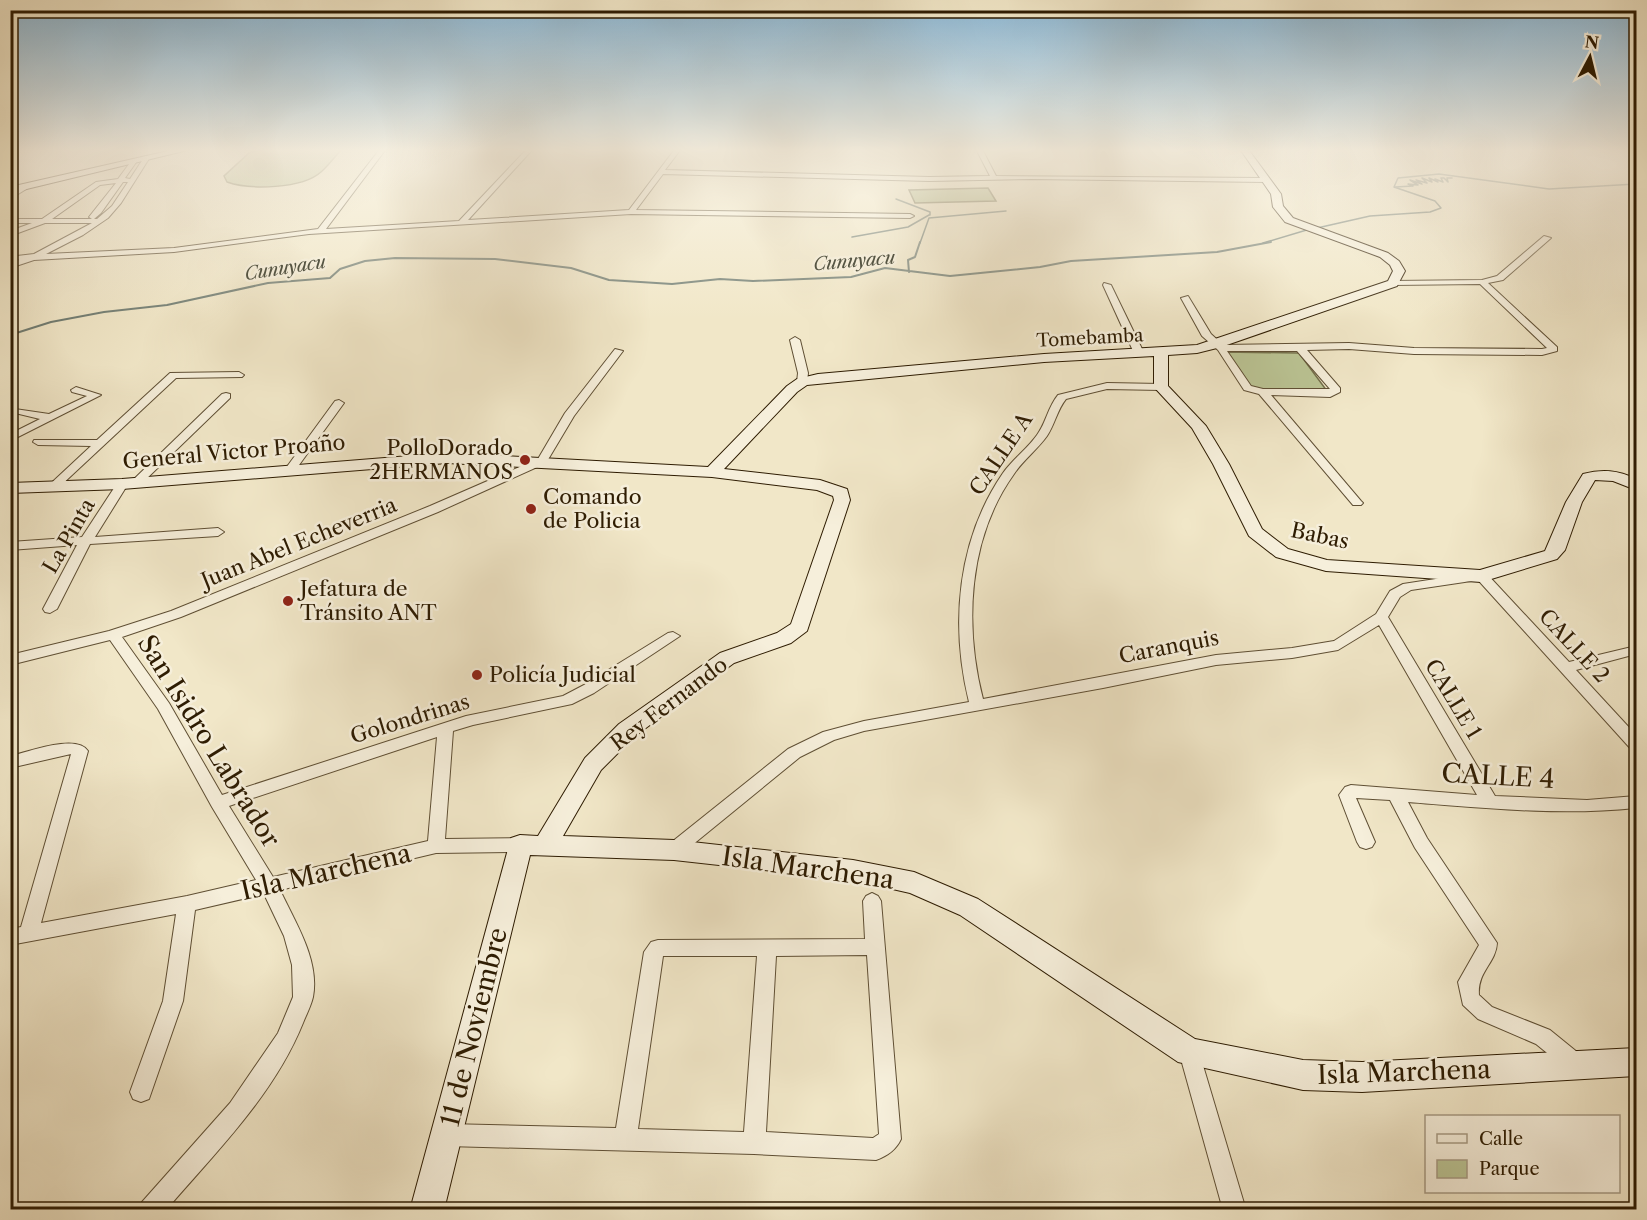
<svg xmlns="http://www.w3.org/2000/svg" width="1647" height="1220" viewBox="0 0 1647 1220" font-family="'Libre Caslon Text',serif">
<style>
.green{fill:#bbc595;stroke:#74704c;stroke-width:1.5}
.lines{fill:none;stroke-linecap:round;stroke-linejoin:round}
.stream-far1{stroke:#717d73;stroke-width:1.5}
.stream{stroke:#717d73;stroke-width:2}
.street-casing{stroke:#5f4f34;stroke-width:2}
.secondary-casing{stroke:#2e1c02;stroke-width:2}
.street{fill:#f6efdb;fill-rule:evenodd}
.secondary{fill:#f6efdb;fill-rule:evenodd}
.poi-dot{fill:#8f2418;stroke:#f6efdb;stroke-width:2}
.labels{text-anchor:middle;stroke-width:5;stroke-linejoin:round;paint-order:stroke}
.far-water-label{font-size:18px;font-style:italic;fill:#554;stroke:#f6efdb}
.far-street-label{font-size:18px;fill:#2e1c02;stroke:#f6efdb}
.poi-label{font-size:21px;fill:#2e1c02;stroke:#f6efdb;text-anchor:start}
.street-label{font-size:21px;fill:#2e1c02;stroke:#f6efdb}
.near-street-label{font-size:26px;fill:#2e1c02;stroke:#f6efdb}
</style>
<rect width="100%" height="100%" fill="#f1e7c8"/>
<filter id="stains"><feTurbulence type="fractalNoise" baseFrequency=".00333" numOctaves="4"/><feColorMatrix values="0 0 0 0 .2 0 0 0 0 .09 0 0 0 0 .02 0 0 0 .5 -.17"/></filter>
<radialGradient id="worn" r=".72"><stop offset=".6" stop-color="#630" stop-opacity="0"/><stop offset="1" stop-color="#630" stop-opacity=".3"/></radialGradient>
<path class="green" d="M261 149H339L340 151C334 158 328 166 321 172 302 189 250 190 227 182L224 176 249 153Z
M988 188 996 201 915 203 909 190Z
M1223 352 1299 353 1327 391 1250 389Z"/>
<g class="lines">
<path class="stream-far1" d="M1395 187 1413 186 1408 184 1418 185 1410 180 1422 184 1416 180 1427 183 1422 178 1432 182 1429 178 1438 182 1435 179 1443 182 1441 178H1444L1448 182 1447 178H1452
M896 199 930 212V215
M1317 228 1370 216 1430 212 1441 208 1435 201 1394 187 1398 178 1439 174 1549 189 1636 184
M852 237 908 227 929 215
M920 243 929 218 1006 211
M1263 243 1310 229"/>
<path class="stream" d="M909 272 908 260 915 257 920 242
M10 335 51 322 104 312 167 305 268 283 330 278 340 269 365 261 395 258 495 259 571 268 609 280 672 284 720 279 753 281 851 277 885 268 950 276 1040 267 1071 261 1217 252 1271 242"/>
<g class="street-casing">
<path id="street" d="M380 149H386L326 229 459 221 527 149H533L468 220 629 210 675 149H681L665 170 929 177 990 176 976 149H982L996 176 1265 178 1268 180 1265 182 1031 179 929 181 663 174 636 210 910 214 914 216 910 218 631 214 309 234 174 252 34 260 10 268V263L19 260 16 258 17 256 34 254 92 223H45L10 236V231L32 223H10V219H42L96 182 118 179 132 160 137 161 125 178 130 179 145 156 150 157 121 203 108 218 83 235 46 254 174 248 318 229ZM123 182H128L112 206 97 219H94L101 213ZM116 183 89 217 92 219H52L100 185Z
M23 187 28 188 10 199V194Z
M1544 236 1551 238 1503 280 1488 283 1557 347V351L1542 355 1414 354 1349 349 1307 350 1340 388V392L1330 397 1271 395 1361 501 1363 503 1361 505H1353L1259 394 1244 390 1218 350 1202 336 1181 298 1188 296 1211 334 1223 345 1349 343 1414 348 1542 349 1547 348 1480 284 1393 285 1389 283 1393 281 1482 280 1497 276ZM1227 351H1297L1330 389H1263L1251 386Z
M1104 283 1111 285 1144 353 1142 355 1134 353 1103 285Z
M795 337 800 340 808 373 807 382 802 385 797 382 798 373 790 340Z
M615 349 623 351 574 416 546 463 438 512 181 617 122 637 169 703 222 795 466 716 563 696 584 685 668 633 673 632 680 636 594 693 572 704 473 725 453 731 445 839 520 838 526 840 529 845 526 850 520 852 436 853 280 890C295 922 320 960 313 997 311 1006 306 1015 303 1023 274 1095 216 1152 166 1210H139L142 1202 230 1103 278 1033 293 997 292 965 284 936 264 894 195 910 183 1001 149 1099 141 1102 133 1099 130 1092 163 1001 176 914 10 945V929L21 927 71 754 10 768V756C28 752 77 733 88 751L41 923 187 896 256 880 212 807 158 709 110 640 10 665V655L109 631 171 611 430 506 538 459 565 413ZM437 737 428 841 273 877 229 806Z
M239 372 244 375 242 377 176 378 57 489H49L47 487 91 446 38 445 33 442 34 440H97L170 373Z
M1107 383 1161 384 1166 387 1161 390 1107 389 1066 399C1057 410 1055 424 1047 436 1037 450 1023 460 1014 474 968 538 964 625 983 699L1216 655 1292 648 1334 641 1376 614 1390 591 1403 584 1481 572 1486 573 1569 662 1636 646V654L1576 670 1636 735V750L1630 748 1478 580 1411 590 1400 597 1388 617 1495 796 1587 800 1636 796V808C1560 816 1484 808 1408 802L1427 838 1497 943C1496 963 1477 972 1479 995L1492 1007 1550 1030 1582 1056 1585 1063 1582 1070 1575 1073 1568 1070 1536 1044 1478 1019 1463 1005 1458 982 1479 945 1415 848 1390 800 1356 798 1375 842 1372 847 1366 849 1360 847 1357 842 1339 795 1345 787 1351 785 1477 795 1379 625 1338 650 1292 658 1216 665 1103 688 864 731 834 740 800 757 680 855 674 857 668 855 665 850 668 845 788 749 823 732 864 721 969 702C950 625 957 540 1003 473 1013 459 1027 449 1037 435 1046 423 1048 407 1058 395Z
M76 387 101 395 10 441V434L40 419 15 413V409L49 414 87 396 72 392 71 390Z
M226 393 230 394V398L141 484H133V480L222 394Z
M339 400 344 403 294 472H286V468L335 401Z
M122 481 128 484 95 537 218 528 224 532 218 536 90 544 57 609 50 613 45 612 43 609 77 545 10 550V542L82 537 118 482Z
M872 893 878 896 881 901 901 1139C896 1150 887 1156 876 1160L754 1154 447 1146 439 1143 436 1135 439 1127 447 1124 616 1128 644 952 651 942 658 940 865 939 863 901 866 896ZM867 955 879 1134 873 1138 766 1132 776 956ZM663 956H757L744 1132 638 1129Z
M1189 1042 1196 1045 1199 1052 1246 1210H1223L1179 1052 1182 1045Z"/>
</g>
<g class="secondary-casing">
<path id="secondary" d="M177 149H192L10 193V187Z
M1240 149H1248L1281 194 1283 206 1293 218 1388 253 1399 261 1405 271 1397 286 1221 347 1197 353 1168 355V386L1206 426 1229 464 1262 529 1288 549 1327 560 1480 570 1545 551 1566 502 1583 474C1602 469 1618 470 1636 479V490L1613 481 1595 480 1582 502 1565 550 1557 559 1488 580 1481 582 1326 571 1276 557 1249 536 1213 464 1192 428 1154 387V356L1044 362 807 385 797 392 724 469 820 480 847 489 850 500 807 631 791 643 734 663 635 736 601 770 563 836 674 840 853 860 914 872 978 899 1195 1039 1303 1060 1362 1062 1636 1048V1076L1362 1092 1303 1090 1178 1062 960 915 910 893 853 880 674 860 530 855 444 1210H410L511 838 520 835 538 836 585 758 619 724 720 653 777 633 791 624 834 500 833 496 817 490 712 477 447 463 122 489 10 493V483L122 479 447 453 708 467 787 386 797 379 818 374 1044 354 1197 345 1388 281 1393 271 1390 265 1380 257 1285 222 1273 207 1271 194Z"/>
</g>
<use href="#street" class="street"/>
<use href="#secondary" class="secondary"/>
</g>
<linearGradient id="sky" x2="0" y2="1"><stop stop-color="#8ab8d7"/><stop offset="0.47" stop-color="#f9f4e6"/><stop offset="1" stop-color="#f9f4e6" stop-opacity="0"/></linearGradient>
<rect width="1647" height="320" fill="url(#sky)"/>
<g class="poi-dot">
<circle cx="525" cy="460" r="6"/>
<circle cx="531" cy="509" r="6"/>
<circle cx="288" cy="601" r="6"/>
<circle cx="477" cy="675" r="6"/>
</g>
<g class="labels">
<g class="far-water-label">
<text transform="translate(854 261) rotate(-5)" y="6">Cunuyacu</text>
<text transform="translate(285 268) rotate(-9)" y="6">Cunuyacu</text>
</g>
<g class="far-street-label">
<text transform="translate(1090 338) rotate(-3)" y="6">Tomebamba</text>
</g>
<g class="poi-label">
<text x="513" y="455" text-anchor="end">PolloDorado<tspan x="513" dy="24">2HERMANOS</tspan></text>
<text x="543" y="504">Comando<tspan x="543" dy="24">de Policia</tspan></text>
<text x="300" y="596">Jefatura de<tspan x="300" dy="24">Tránsito ANT</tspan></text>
<text x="489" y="682">Policía Judicial</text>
</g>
<g class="street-label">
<text transform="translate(234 452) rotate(-5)" y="7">General Victor Proaño</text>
<text transform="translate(1001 454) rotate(-56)" y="7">CALLE A</text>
<text transform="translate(69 536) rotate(-60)" y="7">La Pinta</text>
<text transform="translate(1320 536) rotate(12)" y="7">Babas</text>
<text transform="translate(299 543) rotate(-22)" y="7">Juan Abel Echeverria</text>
<text transform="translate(1574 646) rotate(47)" y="7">CALLE 2</text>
<text transform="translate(1169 647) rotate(-11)" y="7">Caranquis</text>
<text transform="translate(1453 699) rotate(59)" y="7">CALLE 1</text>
<text transform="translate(669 704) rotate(-37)" y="7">Rey Fernando</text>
<text transform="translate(410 719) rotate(-17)" y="7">Golondrinas</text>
</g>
<g class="near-street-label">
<text transform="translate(209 741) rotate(58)" y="9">San Isidro Labrador</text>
<text transform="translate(1498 776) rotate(3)" y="9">CALLE 4</text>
<text transform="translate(808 868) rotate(8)" y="9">Isla Marchena</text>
<text transform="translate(326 872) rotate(-13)" y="9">Isla Marchena</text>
<text transform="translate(474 1027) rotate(-76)" y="9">11 de Noviembre</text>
<text transform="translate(1404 1072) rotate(-2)" y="9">Isla Marchena</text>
</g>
</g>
<rect width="1647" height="1220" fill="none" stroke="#f1e7c8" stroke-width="36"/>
<rect x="12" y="12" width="1623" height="1196" fill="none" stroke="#2e1c02" stroke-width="3"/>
<rect x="18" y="18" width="1611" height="1184" fill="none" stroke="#2e1c02" stroke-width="1.5"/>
<rect x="1425" y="1115" width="195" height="78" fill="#f6efdb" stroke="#a69b84" stroke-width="1.5"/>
<rect x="1437" y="1134" width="30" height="9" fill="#f6efdb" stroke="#a69b84" stroke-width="1.5"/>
<text x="1479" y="1145" font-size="18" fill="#2e1c02">Calle</text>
<rect x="1437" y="1160" width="30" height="18" fill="#bbc595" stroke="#a69b84" stroke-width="1.5"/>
<text x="1479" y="1175" font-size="18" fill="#2e1c02">Parque</text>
<g transform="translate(1590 57) rotate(7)" stroke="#f6efdb" stroke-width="4.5" paint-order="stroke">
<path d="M0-4.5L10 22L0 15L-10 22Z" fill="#2e1c02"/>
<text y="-9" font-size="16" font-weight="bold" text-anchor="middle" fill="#2e1c02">N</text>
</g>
<rect width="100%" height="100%" filter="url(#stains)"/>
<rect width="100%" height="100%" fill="url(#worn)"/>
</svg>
